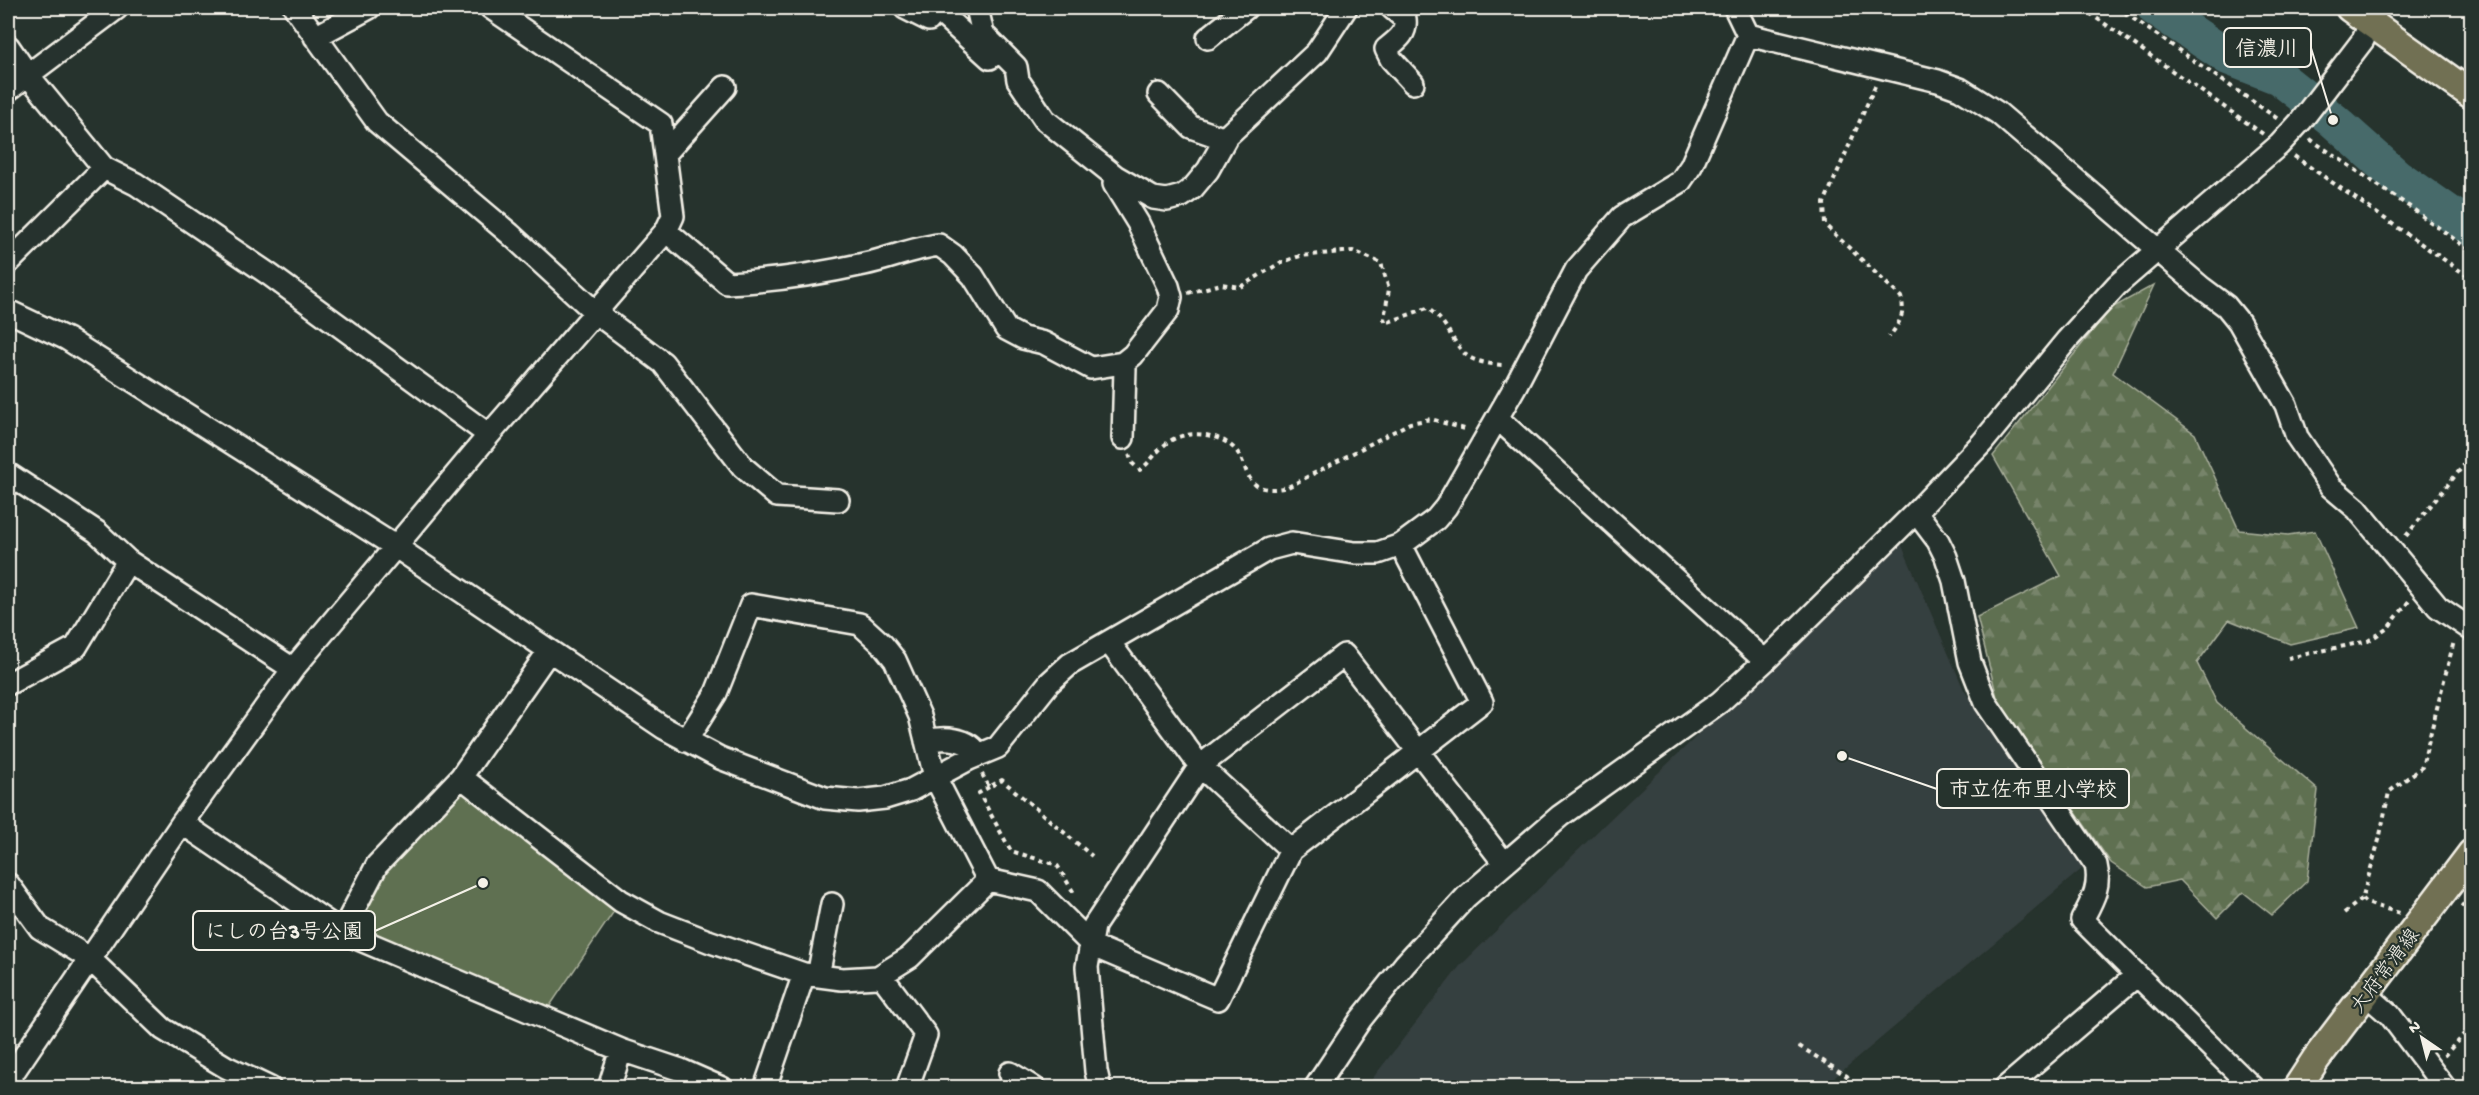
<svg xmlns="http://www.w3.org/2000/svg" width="2479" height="1095" viewBox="0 0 2479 1095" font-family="'Gochi Hand','Klee One',sans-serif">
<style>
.built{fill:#363f3f}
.forest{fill:url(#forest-firs);stroke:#aab09c;stroke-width:1.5}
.park{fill:#5f6f51;stroke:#aab09c;stroke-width:1.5}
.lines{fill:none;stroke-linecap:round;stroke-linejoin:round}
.river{stroke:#466a6b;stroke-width:36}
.minor-casing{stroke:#f4f1e8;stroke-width:26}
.major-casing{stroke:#f4f1e8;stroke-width:32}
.path{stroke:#f4f1e8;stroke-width:4;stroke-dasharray:4.5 4.5;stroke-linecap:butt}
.minor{stroke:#26332d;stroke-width:21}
.major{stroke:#716f52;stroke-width:27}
.labels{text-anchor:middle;stroke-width:4.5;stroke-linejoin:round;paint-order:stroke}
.street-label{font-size:20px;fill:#f4f1e8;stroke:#26332d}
.leader{fill:none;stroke:#f4f1e8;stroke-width:2}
.callout-dot{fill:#f4f1e8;stroke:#26332d;stroke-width:2}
.callout{fill:#26332d;stroke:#f4f1e8;stroke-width:2}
.callout-label{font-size:21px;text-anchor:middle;font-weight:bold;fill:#f4f1e8}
</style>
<defs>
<pattern id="forest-firs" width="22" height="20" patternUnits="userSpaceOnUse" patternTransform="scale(1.5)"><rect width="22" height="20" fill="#5f6f51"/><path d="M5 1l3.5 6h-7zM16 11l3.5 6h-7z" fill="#77846a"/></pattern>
</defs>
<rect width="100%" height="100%" fill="#26332d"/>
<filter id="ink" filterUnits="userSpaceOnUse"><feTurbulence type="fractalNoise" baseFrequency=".0167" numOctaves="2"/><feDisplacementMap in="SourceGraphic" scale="12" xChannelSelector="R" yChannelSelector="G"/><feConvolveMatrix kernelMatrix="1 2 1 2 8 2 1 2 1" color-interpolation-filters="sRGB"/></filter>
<g filter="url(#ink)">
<path class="built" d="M1900 541 1964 690 2083 868 1823 1087 1365 1088 1460 966 1606 823Z"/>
<path class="forest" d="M2154 285 2113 373 2195 434 2239 530 2288 535 2315 531 2359 628 2290 644 2229 620 2197 663 2217 703 2318 790 2307 881 2272 915 2243 892 2217 918 2180 880 2147 887 2111 863 1998 701 1977 617 2061 576 1993 456 2110 309Z"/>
<path class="park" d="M461 777 621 901 543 1016 342 932 377 865Z"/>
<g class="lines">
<path class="river" d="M2155 8 2228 57 2279 77 2333 120 2396 176 2472 229"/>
<g class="minor-casing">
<path id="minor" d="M295 8 377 122 510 234 595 312 663 363 743 467 777 496 838 500
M905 8 929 20 936 9 990 58
M977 8 983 34 1016 67 1018 80 1045 120 1115 176
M1392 8 1405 19C1407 34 1397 40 1386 49L1391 59 1413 83
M1748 35 1938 81 1960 89 1998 113 2202 288 2226 306 2239 322 2286 405 2297 437 2331 487 2357 509 2438 607 2472 630
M315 37 369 8
M1208 38 1246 8
M8 46 28 75 104 168 136 184 270 275 489 435
M8 90 117 8
M1159 94 1191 127 1225 139
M665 154 725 87
M666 231 727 283C772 281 819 274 864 264 889 259 913 248 939 245L953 255 973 276 1006 329 1023 338 1044 343 1091 368 1123 363 1133 355 1168 310 1171 297 1168 286 1138 223 1114 184 1115 176 1153 198 1167 200 1182 196 1193 188 1208 170 1227 136 1317 52 1346 8
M8 263 104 168
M8 311 67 339 396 547 664 728 720 758 825 798 858 801 885 798 911 790 969 759 998 747 1049 683 1070 664 1269 549 1292 543 1355 553H1378L1401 545 1436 519 1446 507 1516 385 1576 270 1622 217 1680 182 1691 166 1748 35 1735 8
M1497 418 1765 661
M1123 438 1125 368 1123 363
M8 474 97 532 128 561 293 669
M1916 512 1938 541 1946 557 1954 581 1970 662 1986 703 2096 865C2101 887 2092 901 2082 920L2137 975
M1109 642 1200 766 1291 850
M8 684 76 647 128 561
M926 741C943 737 969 737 978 755
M461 777 621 901 659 922 708 941 804 974 842 979 878 977 910 957 988 880 935 777 920 716 895 660 883 645 860 624 751 605 716 693 686 741
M182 823 342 932 621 1050 681 1070 722 1088
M988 880 1038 891 1093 946 1218 999 1291 850 1482 702 1401 545
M8 884 40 928 89 958 163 1029 226 1067 270 1088
M342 932 377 865 461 777 549 651
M881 975 926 1035 907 1088
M818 976 832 904
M2366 994 2390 1015 2445 1088
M1010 1073 1034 1088
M8 1080 182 823 293 669 489 435 666 231 673 216 661 124 491 8
M609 1088 621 1050
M765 1088 804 974
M1100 1088 1096 1071 1087 967 1094 926 1200 766 1344 655 1504 863
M1315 1088 1361 1019 1405 964 1466 897 1560 816 1720 702 1765 661 1916 512 1982 443 2067 340 2117 285 2279 145 2301 121 2363 40 2377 8
M2005 1088 2137 975 2253 1088"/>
</g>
<g class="major-casing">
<path id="major" d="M2350 8 2472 95
M2297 1088 2316 1059 2472 853"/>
</g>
<path class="path" d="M2082 8 2263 134
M2118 8 2278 119
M1875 86 1824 203 1825 225 1901 297C1906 313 1899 324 1889 337
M2310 139 2410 207 2472 252
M2294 156 2472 279
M1188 293 1221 284 1240 287 1280 263 1300 256 1353 251 1381 263 1389 289 1384 319 1386 323 1427 308C1448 322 1449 337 1464 353 1472 362 1494 365 1505 365
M1129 454 1132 463 1140 470C1151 462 1158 448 1170 441 1189 429 1224 433 1238 453 1245 463 1246 478 1256 485 1265 491 1278 489 1288 487L1410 423 1431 419 1468 430
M2406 536 2472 455
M2288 658 2368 641 2388 628 2409 601
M982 774 989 787 1002 780 1092 856
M989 787 979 793 1011 851 1057 865 1074 893
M2362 899 2366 903 2400 913
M2461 904 2472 912
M2344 913 2362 899 2379 840 2389 792 2422 767 2454 641
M1799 1046 1847 1076 1855 1088
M2444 1056 2472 1025"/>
<use href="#minor" class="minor"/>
<use href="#major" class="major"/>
</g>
</g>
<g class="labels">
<g class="street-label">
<text transform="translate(2384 970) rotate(-53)" y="7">大府常滑線</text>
</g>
</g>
<path class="leader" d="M2333 120L2311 48M1842 756L1937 789M483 883L375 931"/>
<g class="callout-dot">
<circle cx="2333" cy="120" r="6"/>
<circle cx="1842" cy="756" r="6"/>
<circle cx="483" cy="883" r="6"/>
</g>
<g class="callout">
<rect x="2224" y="28" width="87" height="39" rx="6"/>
<rect x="1937" y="769" width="192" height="39" rx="6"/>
<rect x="193" y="911" width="182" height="39" rx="6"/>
</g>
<g class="callout-label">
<text x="2267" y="55">信濃川</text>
<text x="2033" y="796">市立佐布里小学校</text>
<text x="284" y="938">にしの台3号公園</text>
</g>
<rect width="2479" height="1095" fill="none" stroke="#26332d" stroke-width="30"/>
<rect x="15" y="15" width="2449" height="1065" fill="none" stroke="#f4f1e8" stroke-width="2" filter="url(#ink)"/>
<g transform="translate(2422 1038) rotate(325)" stroke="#26332d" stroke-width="4.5" paint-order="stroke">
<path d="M0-4.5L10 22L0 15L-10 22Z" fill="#f4f1e8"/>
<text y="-9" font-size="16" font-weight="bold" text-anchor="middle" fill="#f4f1e8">N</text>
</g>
</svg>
